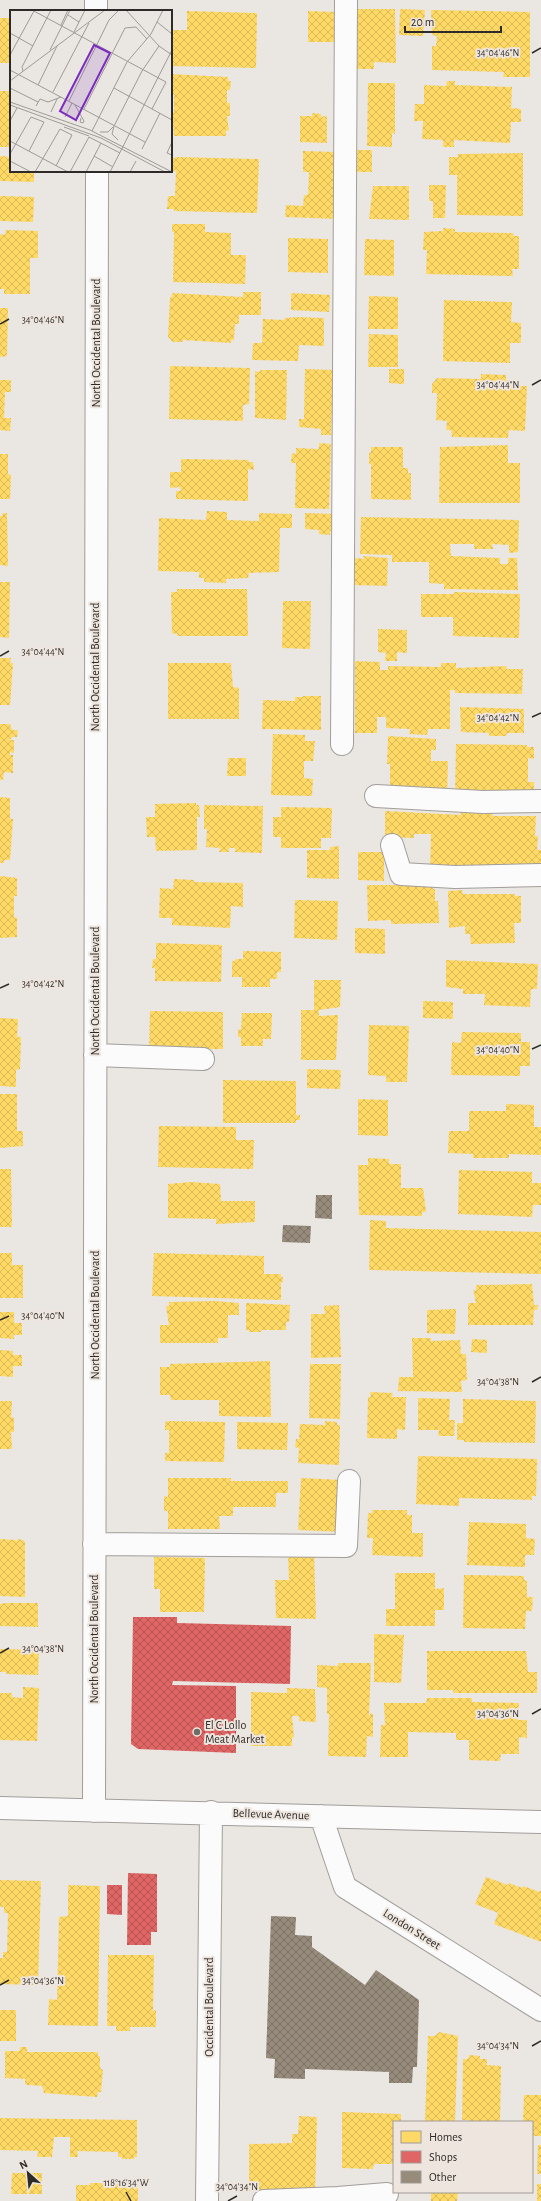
<svg xmlns="http://www.w3.org/2000/svg" width="541" height="2201" viewBox="0 0 541 2201" font-family="'Alegreya Sans',sans-serif">
<style>
.homes{fill:url(#homes-cross-hatch)}
.shops{fill:url(#shops-cross-hatch)}
.building{fill:url(#building-cross-hatch)}
.lines{fill:none;stroke-linecap:round;stroke-linejoin:round}
.minor-casing{stroke:#a19e9b;stroke-width:24}
.minor{stroke:#fcfbfb;stroke-width:22}
.ticks{fill:none;stroke:#2d2a27;stroke-width:1.5}
.poi-dot{fill:#6f6c68;stroke:#eee6de;stroke-width:1.5}
.labels{text-anchor:middle;stroke-width:4;stroke-linejoin:round;paint-order:stroke}
.street-label{font-size:12px;fill:#2d2a27;stroke:#eee6de}
.poi-label{font-size:12px;fill:#2d2a27;stroke:#eee6de;text-anchor:start}
.inset-road{fill:none;stroke:#9e9b97;stroke-width:1}
.view{fill:#7b2cbf;fill-opacity:0.15;stroke:#7b2cbf;stroke-width:2}
.inset-edge{fill:none;stroke:#2d2a27;stroke-width:2}
.ticks-label{font-size:10px;text-anchor:middle;fill:#2d2a27;stroke:#eee6de;stroke-width:4;stroke-linejoin:round;paint-order:stroke}
</style>
<defs>
<pattern id="homes-cross-hatch" width="8" height="8" patternUnits="userSpaceOnUse"><rect width="8" height="8" fill="#ffd966"/><path d="M0 0l8 8M0 8l8-8" fill="none" stroke="#dbba58"/></pattern>
<pattern id="shops-cross-hatch" width="8" height="8" patternUnits="userSpaceOnUse"><rect width="8" height="8" fill="#e06666"/><path d="M0 0l8 8M0 8l8-8" fill="none" stroke="#b65454"/></pattern>
<pattern id="building-cross-hatch" width="8" height="8" patternUnits="userSpaceOnUse"><rect width="8" height="8" fill="#978b7c"/><path d="M0 0l8 8M0 8l8-8" fill="none" stroke="#7c7266"/></pattern>
</defs>
<rect width="100%" height="100%" fill="#eae6e2"/>
<path class="homes" d="M355 9H395L396 63 374 62V69H355Z
M400 9 425 10 423 36 399 35Z
M431 10 530 12V77H503L504 72 432 70V46H436L437 36 432 35Z
M187 11 257 13 256 68 171 66V30H187Z
M308 11 335 12V42H308Z
M0 18H11V63H0Z
M171 74 228 77V81H231L230 90H227V103H230V116H227L229 131 226 130V136H174L173 121V141H171V112H174V94H171Z
M447 81H455V85L512 87 511 108 521 109V122H511L510 143 454 140V147H443V140L422 139 423 121H414L415 104H424V85L446 86Z
M368 83H395V134L392 133V147L367 146Z
M0 91H11V147H0Z
M312 113 321 114V117L327 116V143L300 142V116H312Z
M351 150H372V172H352Z
M303 151 336 152V219L285 217 286 205 303 206 304 195H308L309 172H303Z
M523 153V216L457 215V175H449V157H458V154Z
M0 156 11 157V171H34V182L0 181Z
M177 157 259 159 257 213 174 211V209H167L168 196H175L176 171H171V159Z
M429 185H446L445 218H433V201H429Z
M373 186H409V220L369 219Z
M0 196 34 197 33 222 0 221Z
M172 224H205V232L231 233V255H246L245 284 173 282 174 232H172Z
M443 228 455 229V232L513 233 514 236H519V269H512L513 276 426 274 427 250H423L424 232 443 231Z
M6 230 38 231V258H30V294H4V289H0V234L5 235Z
M288 238 328 239V273L288 272Z
M365 239 394 240V276L364 275Z
M243 292H261V315H239V324H235L234 340H231V343L183 340V342H173L168 337 170 297H172V293L243 297Z
M291 293 330 295 329 312 291 310Z
M369 296 398 297V329H368Z
M444 300 512 302 511 322 521 323V343H510V363L443 361Z
M0 308H8L7 356 0 357Z
M297 317 324 318V346L299 345 298 361 252 360 253 343H262L263 319 284 320 285 318Z
M369 334 398 335V367H368Z
M170 366 250 368 249 404 243 405V421L169 419Z
M305 369 333 370 331 435H321V429L299 427V419H304Z
M389 369H404V384L389 383Z
M260 370H287L286 420 255 418V371L260 372Z
M481 374 506 375V380H516V386H527L525 431 509 430 508 438 452 437 451 430H446L447 421 436 420 437 393H432V384L437 378 481 379Z
M0 380H11V392H5L4 418H11L10 431 0 430Z
M319 443 331 444 329 509 295 508 296 463H291L292 453 296 454V448L319 449Z
M508 445V463H520V503H439L440 447Z
M371 447H403V468H408V473H411V500L371 499V464H369V452L371 453Z
M0 454H8V474L11 475 10 499H0Z
M181 459 249 460 248 462H253L254 470 248 469V501L176 499V491H181L180 487 170 488V472H181Z
M207 511 227 512V520L259 521V513L292 514V528H280L279 572 249 573 248 578 226 579V583L204 582V578H199V572L158 571 159 518 206 520Z
M3 513H7L8 566 0 565V516H2Z
M305 513 335 514 334 530 330 531V535L319 534V530L305 529Z
M361 517 519 520 518 552 509 553V545L492 544 493 549H474V544H450L451 556 500 558V564H508V558H517L518 590 444 589V584L429 583V562H392V555L360 554Z
M363 556 388 558 387 586 354 585 355 558 364 559Z
M0 582H10L9 638 0 637Z
M177 589H247L248 636H177V633L172 634 171 592H177Z
M454 592 520 594 519 638 453 636V617H421V594H454Z
M283 601H311L310 649 282 648Z
M378 629 407 630V653L397 652V661H385L386 653 378 652Z
M0 658H11L10 663H13L10 705H0Z
M355 661 380 662V670H388V666L441 667V663H456V668L506 666 507 669H523L522 694 455 693V690H450V729H428L427 735 409 734 410 729 386 728V717H377V733H355Z
M168 663H231L233 687 239 688V719H168Z
M303 696H321V730L262 729 263 700 295 701V697H303Z
M460 707 524 709V733H507L506 736H489V733L461 732Z
M0 724H10L12 730H18L17 737H12L10 740H14V753L10 752V755H13V773L4 772 3 780H0Z
M273 734 305 735V741H315L313 761H304V778L313 779 312 796 271 795Z
M388 736 436 739V750H431V761H448L447 796 390 788V764H387Z
M456 744 527 745V747H534V759L528 758V782H534V794H455Z
M228 758H246V776H227Z
M0 797 10 798V819H13L10 860H4V863H0Z
M196 803V805H199L200 817H197V850L156 851 155 837H147L146 817H155V804Z
M204 805 263 806 262 853 235 852V848H229V852H219L220 848 206 847 207 829H204Z
M281 807 332 808 331 838H321V848H281V837H273V817H281Z
M385 811 461 815 460 811 492 812 493 816H536L535 836H538L537 850H541V869L430 872 431 834H414V838L385 837Z
M339 846V879L307 878V850H330V847Z
M358 852H384V881L358 880Z
M0 876 17 878V896H14V917L17 918V937L0 938Z
M174 879 194 880V882L243 883V907L231 906 230 928 172 925V918H159L160 888 173 889Z
M367 885H432L433 889H435V901H438L439 923 391 924V920L368 921Z
M462 890 463 894H515V896H521V923H514L515 943 471 944 470 934H465V926L449 928 448 891Z
M295 900 338 901 337 940 294 938Z
M355 928 385 929V954L355 953Z
M156 943 222 945 221 982 155 981V968H152L153 959H156Z
M243 951 281 952V972H277V979H270V987H242V977H232V961H235L236 959H243Z
M446 960 538 964 537 989H531L530 1007 484 1005 485 994H463V989L446 987Z
M314 980H341L340 1007 319 1010V1016L338 1015 336 1060H301V1010H314Z
M423 1001 453 1002V1019L423 1018Z
M150 1011 223 1012V1049H149Z
M242 1013H272L271 1039H263V1046H241V1037H238V1030L241 1029Z
M0 1018 18 1019 17 1037H21L20 1069 16 1070V1087L0 1086Z
M369 1025 409 1026 407 1082H386V1076L368 1075Z
M462 1032 521 1033V1042H530V1066H520V1076L451 1075 452 1042 461 1043Z
M307 1069 341 1070 340 1089 307 1088Z
M223 1080 296 1081V1115H300V1120H296V1123H223Z
M0 1094H17V1131H23V1146L0 1148Z
M358 1099 388 1100V1136L358 1135Z
M506 1104 534 1105V1127H541V1155L509 1154V1158H473V1154L448 1153 449 1131H469V1111H506Z
M159 1126 236 1127V1140H254L253 1169 158 1167Z
M368 1158 389 1159V1164H401V1188H423L426 1212H422V1216L359 1215 358 1165H368Z
M0 1169H11L12 1227H0Z
M459 1170 532 1172V1183H541V1205H533L532 1217 458 1214Z
M191 1182 220 1184 221 1201H255V1222L216 1224V1219L168 1218V1184Z
M370 1220 386 1221V1228L541 1232V1274L369 1270Z
M0 1253H12V1265H23V1298H0Z
M154 1253 264 1256V1274H281V1277H283V1282H281V1300L152 1296Z
M532 1284 534 1305H538L537 1310H534L533 1325H468V1303H476L473 1290 476 1291V1285Z
M216 1301 239 1303V1315H228V1338H218V1343H160V1325H169L166 1306H169V1302Z
M246 1303 290 1305 289 1322H286V1330H261V1332H249V1330H246Z
M339 1305 341 1357 311 1358V1314H325L324 1306Z
M456 1309 455 1334 427 1333V1310Z
M0 1312H14V1323H22V1335H14V1339L0 1338Z
M412 1338H431V1341L460 1340 461 1354H466L467 1380 461 1381 462 1392 398 1391 399 1377H413Z
M472 1339 487 1340V1353L471 1352Z
M0 1350 13 1351V1355H22V1366H13V1377L0 1376Z
M270 1361 271 1417 219 1416V1400H171L170 1395H160V1367H170V1364Z
M310 1364H341L340 1419 309 1418Z
M370 1392 393 1393 392 1397H406L405 1430 397 1429V1439L367 1438 368 1397H371Z
M418 1398 450 1399 449 1420H455L454 1436H438L439 1430H418Z
M463 1399 536 1401 535 1443 464 1442V1440H457V1423H463Z
M0 1401H12L11 1417 14 1418V1432H11L12 1449H0Z
M169 1421 225 1422 224 1462 165 1461V1453H169V1430H165V1422Z
M325 1421 337 1422V1425H340L339 1465 298 1463 299 1448 295 1447 296 1439H299L300 1424 325 1425Z
M237 1422 288 1423 287 1450 237 1449Z
M418 1456 537 1459 536 1496H532V1500L459 1498V1506L416 1504Z
M168 1478H231V1481H288V1493H276V1507H233V1516H219L220 1529H168V1511H164V1496L168 1497Z
M301 1478 342 1480V1532L298 1530Z
M372 1510H407V1515H412V1533H423V1557L372 1555 373 1538H367L368 1513H372Z
M469 1522 526 1524V1538L535 1539 534 1555H525V1567L467 1565Z
M0 1539 15 1540 17 1542V1539L23 1540 25 1542V1597L0 1596Z
M288 1552 314 1553 316 1619 276 1618 275 1580H289Z
M154 1557 205 1558 204 1612H160V1589H154Z
M395 1573H435V1589L444 1588V1610H435V1626H386V1609H395Z
M464 1575 524 1576V1580L527 1581V1597H533L532 1611H526L525 1629 463 1628Z
M6 1603H38V1627L0 1626V1604Z
M374 1634 404 1635 401 1683 374 1682Z
M0 1649 39 1650 38 1675 6 1674V1672H0Z
M427 1651H526L528 1672H537V1693H453V1690H427Z
M338 1663H371L369 1716 371 1713 373 1714V1737L367 1736 366 1757 328 1756 329 1714H327V1688L317 1687V1665L338 1666Z
M23 1687 39 1688 37 1741 0 1740V1693H12V1697L23 1698Z
M287 1688 315 1689 316 1722 299 1721V1716H292L294 1737 292 1738V1746H251V1692L287 1693Z
M427 1698H472V1702L519 1703 518 1720H527V1738L519 1737V1754H501L500 1761 469 1760V1740H456V1733L408 1732V1757H380L381 1725H385L384 1703H426Z
M486 1877 508 1885 509 1883 522 1888 523 1886 540 1892 541 1889V1942L494 1924 498 1913 475 1904Z
M0 1880 41 1881 38 1985 0 1984V1958H3V1952H7L8 1913H4V1907H0Z
M68 1885 100 1886 98 2026 48 2025 49 1999 57 2000 59 1917 68 1916Z
M108 1955H154L153 2011 156 2010V2027H130V2031H116V2026H107Z
M0 2010H16V2041H0Z
M439 2032 458 2036 455 2122 425 2121 428 2036H435Z
M20 2047H27V2052H98V2056H100V2068L103 2070 101 2092H98L97 2097 44 2093 42 2086 28 2085 25 2084V2079L5 2078V2051H20Z
M469 2055 480 2056V2059H487V2065L501 2066 500 2121 469 2122V2120H462L463 2059H468Z
M524 2095H541V2136H532V2122H523Z
M342 2112 401 2114V2122H394V2164H374L373 2169 342 2168Z
M299 2116 317 2117 315 2194 260 2195V2191H249V2144L292 2143V2134H298Z
M0 2118 137 2120V2157H134V2159H122V2157H118V2152L77 2151 78 2157H70V2137H54L52 2157H37L38 2151 0 2150Z
M538 2145H541V2174H537Z
M12 2173H42V2194H11Z
M90 2183H138V2201H76V2185H90Z
M537 2184H541V2201H537Z
M431 2192H458L457 2201H431Z"/>
<path class="shops" d="M133 1617H177V1623L291 1626 290 1684 173 1681 172 1685 236 1686V1753L138 1749 131 1744Z
M128 1873 157 1874V1932H151V1945H127Z
M107 1885H122V1915L107 1914Z"/>
<path class="building" d="M316 1195H332V1219L315 1218Z
M283 1225 311 1226 310 1243 282 1242Z
M271 1916 296 1917 295 1935 312 1936V1947L365 1985 376 1970 419 2000 417 2067H413L412 2083H389V2072L305 2069V2079L274 2078 275 2059 266 2058Z"/>
<g class="lines">
<g class="minor-casing">
<path id="minor" d="M96 0V11
M342 744 346 0
M376 796 483 802 541 801
M392 845 401 874 455 877 541 875
M95 1055 203 1059
M94 1544 346 1546 349 1481
M0 1808 541 1822
M94 1811 97 171
M321 1816 345 1887 541 2010
M207 2201 211 1812
M264 2201 338 2198 387 2194"/>
</g>
<use href="#minor" class="minor"/>
</g>
<path class="ticks" d="M532 53 541 48M0 324 9 319M532 385 541 380M0 656 9 651M532 717 541 713M0 988 9 984M532 1049 541 1045M0 1320 9 1316M532 1382 541 1377M0 1653 9 1648M532 1714 541 1709M0 1985 9 1980M532 2046 541 2041M126 2192 131 2201M228 2201 237 2196"/>
<circle class="poi-dot" cx="197" cy="1732" r="4"/>
<g class="labels">
<g class="street-label">
<text transform="translate(96 343) rotate(-90)" y="4">North Occidental Boulevard</text>
<text transform="translate(95 667) rotate(-90)" y="4">North Occidental Boulevard</text>
<text transform="translate(95 991) rotate(-90)" y="4">North Occidental Boulevard</text>
<text transform="translate(95 1315) rotate(-90)" y="4">North Occidental Boulevard</text>
<text transform="translate(94 1639) rotate(-90)" y="4">North Occidental Boulevard</text>
<text transform="translate(271 1814) rotate(2)" y="4">Bellevue Avenue</text>
<text transform="translate(412 1929) rotate(32)" y="4">London Street</text>
<text transform="translate(209 2007) rotate(-90)" y="4">Occidental Boulevard</text>
</g>
<g class="poi-label">
<text x="205" y="1729">El C Lollo<tspan x="205" dy="14">Meat Market</tspan></text>
</g>
</g>
<g transform="translate(10 10)">
<rect width="162" height="162" fill="#eae6e2"/>
<path class="inset-road" d="M22 0 156 72 142 99M116 0 149 36 162 45M58 5 69 12M147 12 162 24M51 15 58 0M64 22 75 0M0 23 23 36M40 40 60 0M0 45 24 1M0 60 135 132M13 61 12 57 41 0M0 71 95 0M28 75 47 36M0 78 28 92M104 78 162 110M43 82 79 13M59 91 99 10 109 0M0 92 80 120 162 162M0 95 91 128 155 162M65 95 74 111 73 113 70 112 71 108M26 96 30 89 38 92 51 87M74 99 115 18 126 17 137 29M41 102 47 89M55 107 62 93M0 111 7 98M104 116 132 61 149 36M104 116 102 124 108 130M54 117 79 126M82 121 117 52 141 24 153 0M90 122H98L103 117M79 127 110 143M0 131 58 162M162 132 157 143 162 145M132 139 150 103M0 144 21 107 34 112 19 141M84 146 103 157M0 151 21 162M25 162 50 119 62 125 46 156M60 162 79 127M76 162 91 133M100 162 162 40M120 162 126 151"/>
<path class="view" d="M84 35 100 43 66 110 50 101Z"/>
<rect width="162" height="162" class="inset-edge"/>
</g>
<g class="ticks-label">
<text x="498" y="56">34°04'46"N</text>
<text x="43" y="323">34°04'46"N</text>
<text x="498" y="388">34°04'44"N</text>
<text x="43" y="655">34°04'44"N</text>
<text x="498" y="721">34°04'42"N</text>
<text x="43" y="987">34°04'42"N</text>
<text x="498" y="1053">34°04'40"N</text>
<text x="43" y="1319">34°04'40"N</text>
<text x="498" y="1385">34°04'38"N</text>
<text x="43" y="1652">34°04'38"N</text>
<text x="498" y="1717">34°04'36"N</text>
<text x="43" y="1984">34°04'36"N</text>
<text x="498" y="2049">34°04'34"N</text>
<text x="126" y="2186">118°16'34"W</text>
<text x="237" y="2190">34°04'34"N</text>
</g>
<rect x="393" y="2121" width="140" height="72" fill="#eee6de" stroke="#a19b95"/>
<rect x="401" y="2131" width="20" height="12" fill="#ffd966" stroke="#a19b95"/>
<text x="429" y="2141" font-size="12" fill="#2d2a27">Homes</text>
<rect x="401" y="2151" width="20" height="12" fill="#e06666" stroke="#a19b95"/>
<text x="429" y="2161" font-size="12" fill="#2d2a27">Shops</text>
<rect x="401" y="2171" width="20" height="12" fill="#978b7c" stroke="#a19b95"/>
<text x="429" y="2181" font-size="12" fill="#2d2a27">Other</text>
<g transform="translate(28 2173) rotate(333)" stroke="#eee6de" stroke-width="3" paint-order="stroke">
<path d="M0-3L7 15L0 10L-7 15Z" fill="#2d2a27"/>
<text y="-6" font-size="11" font-weight="bold" text-anchor="middle" fill="#2d2a27">N</text>
</g>
<path d="M405 26v6h96v-6" fill="none" stroke="#2d2a27" stroke-width="2"/>
<text x="411" y="26" font-size="12" fill="#2d2a27" stroke="#eee6de" stroke-width="3" paint-order="stroke">20 m</text>
</svg>
